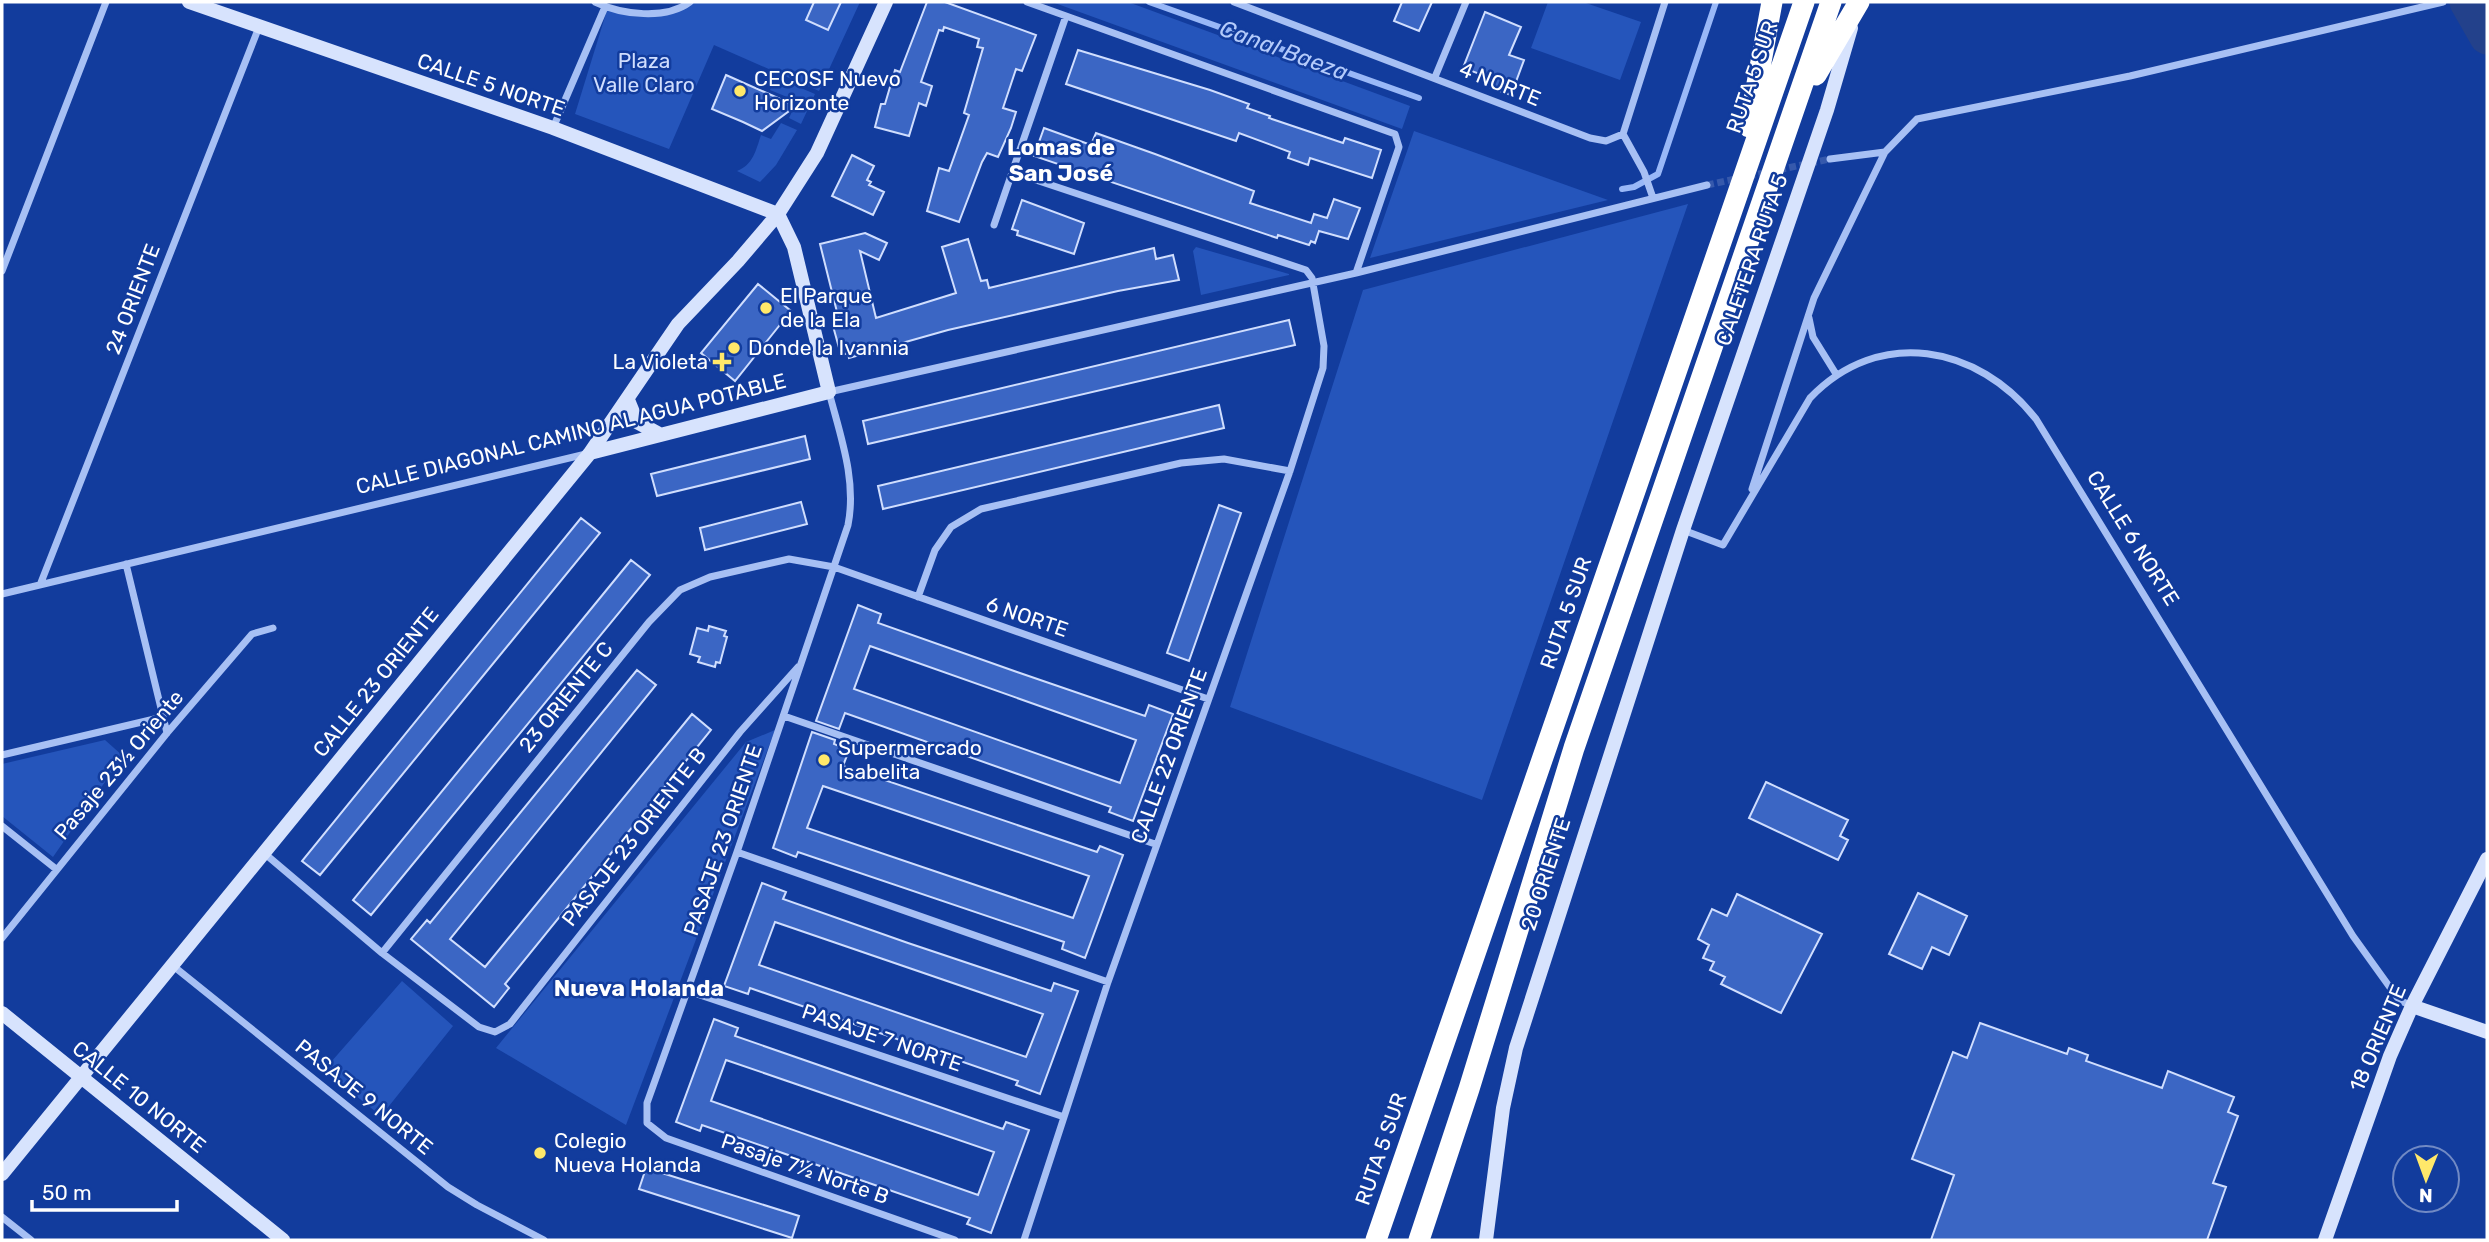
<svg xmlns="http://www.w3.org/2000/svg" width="2489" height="1242" viewBox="0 0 2489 1242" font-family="Rubik,sans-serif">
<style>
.green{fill:#2555bb}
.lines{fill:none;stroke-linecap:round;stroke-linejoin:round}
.stream{stroke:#99b8f7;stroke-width:6}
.river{stroke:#23418b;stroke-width:35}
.building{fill:#3b66c4;stroke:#d0defe;stroke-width:2;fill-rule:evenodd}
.street-tunnel{stroke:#3659ac;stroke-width:7;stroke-dasharray:7 3.5;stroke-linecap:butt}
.street{stroke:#a7c0f4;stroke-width:7}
.secondary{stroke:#d7e3fd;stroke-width:14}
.highway{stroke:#fff;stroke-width:21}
.poi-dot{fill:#ffe86a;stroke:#123c9d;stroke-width:2.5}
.labels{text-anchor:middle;stroke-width:5;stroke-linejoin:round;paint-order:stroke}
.park-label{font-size:21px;fill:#d0defe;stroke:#123c9d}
.street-label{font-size:21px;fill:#fff;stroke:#123c9d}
.poi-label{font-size:21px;fill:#fff;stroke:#123c9d;text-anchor:start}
.water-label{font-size:23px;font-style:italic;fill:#b4cbfb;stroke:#123c9d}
.neighbourhood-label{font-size:23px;font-weight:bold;fill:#fff;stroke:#123c9d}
</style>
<rect width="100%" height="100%" fill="#123c9d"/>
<path class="green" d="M693 2H860L819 91 714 45 669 149 575 114 608 7C641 15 665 23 693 2Z
M1052 2H1128L1410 106 1402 129Z
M1548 2H1583L1641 22 1620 80 1531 48Z
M775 77 815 94 801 124 789 118 797 101 770 90Z
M781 123 797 130 776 165 760 182 737 171C753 165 756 150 761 135L771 139Z
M1414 131 1608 200 1370 258Z
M1688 204 1482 800 1230 707 1363 290Z
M1196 247 1289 274V275L1201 295 1193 251Z
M775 730 626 1125 496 1048 746 742Z
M105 740 123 756 53 857 2 816V764Z
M402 981 453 1026 381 1116 324 1070Z"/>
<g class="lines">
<path class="stream" d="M1149 2 1419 98
M1622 189 1634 187 1658 174 1716 2"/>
<path class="river" d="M2467 2 2487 37"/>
</g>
<path class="building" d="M814 2H841L828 30 806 20Z
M927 2H945L1036 35 1022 71 1016 69 1003 108 1016 112 1011 128 998 157 987 153 982 162 959 222 927 211 939 168 949 171 969 115 964 113 983 48 977 47 979 39 944 27 943 31 939 30 921 82 932 86 926 106 919 103 909 136 875 127 881 104H885L895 70 900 72Z
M1402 2H1432L1419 31 1394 21Z
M1485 12 1521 27 1509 55 1524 60 1511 95 1491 88 1494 79 1463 68Z
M1078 50 1210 90 1249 104 1247 108 1270 116 1269 118 1343 143 1345 138 1381 150 1372 178 1310 158 1308 165 1288 158 1290 152 1239 133 1236 141 1066 84Z
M726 75 796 106 762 131 743 122 712 109Z
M1044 128 1091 145 1096 133 1155 154 1254 191 1250 203 1311 223 1314 214 1327 218 1334 199 1360 208 1348 239 1319 231 1315 243 1311 241 1309 245 1278 235 1277 238 1034 156Z
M852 155 874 166 867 180 871 182 869 185 884 192 873 215 832 196Z
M1022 200 1084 223 1074 254 1017 235 1018 231 1012 229Z
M865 233 887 243 879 260 860 251 876 318 956 293 942 247 968 239 981 281 987 280 989 288 1154 248 1156 259 1173 255 1179 280 1118 291 948 330 849 358 848 353 841 355 833 326 840 324 820 244Z
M758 284 791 311 735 381 701 353Z
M1289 320 1295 345 868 444 863 421Z
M1219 405 1224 428 883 509 878 486Z
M805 436 810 459 657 496 651 474Z
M801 502 807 524 705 550 700 528Z
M1219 505 1241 513 1189 661 1167 653Z
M581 518 600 533 320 875 302 861Z
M631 560 650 575 371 915 353 900Z
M858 605 881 614 878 623 1017 672 1145 716 1149 705 1173 714 1133 821 1109 812 1111 807 845 713 839 729 816 721ZM870 646 1136 740 1120 783 854 689Z
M709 626 726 631 724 636 727 637 720 663 716 662 715 667 698 662 700 657 690 654 697 628 708 631Z
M637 670 656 685 450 939 485 967 692 714 711 730 505 984 509 988 494 1007 411 939 427 920 430 923Z
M812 732 835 740 834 744 849 750 843 766 1097 852 1100 846 1123 855 1085 958 1062 949 1064 942 798 852 796 857 773 848ZM823 786 1089 876 1073 918 807 828Z
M1766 782 1848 820 1840 836 1848 840 1838 860 1749 818Z
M762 883 786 892 783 899 908 943 1051 991 1054 983 1078 991 1040 1094 1016 1085 1018 1081 750 988 748 994 724 986ZM775 922 1043 1014 1026 1057 759 965Z
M1918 893 1967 916 1949 955 1932 947 1922 969 1889 954Z
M1737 894 1822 934 1781 1013 1721 984 1725 977 1710 970 1714 962 1703 958 1709 945 1698 939 1712 909 1727 916Z
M714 1019 738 1028 735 1036 1003 1129 1006 1122 1029 1130 991 1233 967 1224 970 1218 702 1125 700 1131 676 1122ZM726 1060 994 1152 978 1195 711 1101Z
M1980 1023 2067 1054 2069 1048 2088 1055 2086 1061 2162 1088 2168 1071 2234 1097 2228 1112 2238 1116 2213 1183 2226 1187 2207 1240H1931L1954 1175 1912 1159 1953 1052 1967 1058Z
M646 1168 799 1216 792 1238 639 1189Z"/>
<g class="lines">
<path class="street-tunnel" d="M1707 185 1830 159"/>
<path class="street" d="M595 2C622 15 666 20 690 2
M1027 2 1395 134 1399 147 1356 273
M1234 2 1590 138 1606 141 1623 134 1665 2
M1435 77 1466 2
M553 128 605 7
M1623 134 1644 172 1653 198
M1830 159 1885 152 1917 119 2130 76 2443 2
M1012 172 1306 270 1312 278 1324 346 1323 368 1290 471 1108 982 1024 1240
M994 225 1066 16
M2 271 106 2
M1809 318 1813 337 1836 374
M1752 489 1814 298 1885 152
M1683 530 1723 545 1810 398C1879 326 1978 345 2036 419L2353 936 2399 1000 2412 1006
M126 564 167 733
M40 585 259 27
M2 594 586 454
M918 597 935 550 951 527 981 509 1181 463 1224 459 1290 471
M784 716 1155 844
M2 755 163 717
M2 826 56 869
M737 852 1108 982
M264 853 382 953 479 1027 495 1032 510 1024 740 732 798 667
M2 938 167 733 252 634 273 628
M382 953 649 622 680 590 710 577 789 559 834 567 1208 699
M172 965 448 1187 477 1205 544 1240
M688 991 1064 1117
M2 1217 31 1240
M955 1240 666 1138 647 1123V1103L737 852 848 525C857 480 840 435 829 392L1356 273 1707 185"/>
<path class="secondary" d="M189 2 553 128 778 214
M628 400 637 422 659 434
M590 453 829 392 794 247 778 214
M2412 1006 2487 1032
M2 1013 283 1240
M2 1174 590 453 678 324 738 261 778 214 817 153 886 2
M1486 1240 1503 1108 1516 1048 1683 530 1827 110 1851 28
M2325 1240 2390 1056 2412 1006 2487 859"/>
<path class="highway" d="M1816 75 1859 2
M1749 127 1772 2
M1376 1240 1804 2
M1419 1240 1469 1089 1574 748 1831 2"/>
</g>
<g class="poi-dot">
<circle cx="740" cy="91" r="7"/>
<circle cx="766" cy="308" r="7"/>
<circle cx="734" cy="348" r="7"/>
<path d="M718.5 351.5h7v7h7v7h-7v7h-7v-7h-7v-7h7z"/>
<circle cx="824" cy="760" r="7"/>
<circle cx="540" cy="1153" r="7"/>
</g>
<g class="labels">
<g class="park-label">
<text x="644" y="68">Plaza<tspan x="644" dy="24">Valle Claro</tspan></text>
</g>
<g class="street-label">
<text transform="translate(1752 77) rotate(-71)" y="7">RUTA 5 SUR</text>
<text transform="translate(1500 84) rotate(22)" y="7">4 NORTE</text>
<text transform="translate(491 85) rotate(19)" y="7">CALLE 5 NORTE</text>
<text transform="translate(1752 260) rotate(-71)" y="7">CALETERA RUTA 5</text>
<text transform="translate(133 299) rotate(-69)" y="7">24 ORIENTE</text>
<text transform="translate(571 434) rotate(-14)" y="7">CALLE DIAGONAL CAMINO AL AGUA POTABLE</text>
<text transform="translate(2133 538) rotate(58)" y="7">CALLE 6 NORTE</text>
<text transform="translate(1566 613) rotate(-71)" y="7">RUTA 5 SUR</text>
<text transform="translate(1027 617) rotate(19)" y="7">6 NORTE</text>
<text transform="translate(376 682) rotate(-51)" y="7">CALLE 23 ORIENTE</text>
<text transform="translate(566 697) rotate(-51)" y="7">23 ORIENTE C</text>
<text transform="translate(1169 756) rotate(-70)" y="7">CALLE 22 ORIENTE</text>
<text transform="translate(119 765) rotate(-50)" y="7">Pasaje 23½ Oriente</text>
<text transform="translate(634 837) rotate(-52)" y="7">PASAJE 23 ORIENTE B</text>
<text transform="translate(723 840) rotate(-71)" y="7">PASAJE 23 ORIENTE</text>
<text transform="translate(1546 874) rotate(-72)" y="7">20 ORIENTE</text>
<text transform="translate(882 1038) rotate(19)" y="7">PASAJE 7 NORTE</text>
<text transform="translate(2378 1038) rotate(-67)" y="7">18 ORIENTE</text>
<text transform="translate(139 1097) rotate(39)" y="7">CALLE 10 NORTE</text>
<text transform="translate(364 1097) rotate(39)" y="7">PASAJE 9 NORTE</text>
<text transform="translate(1381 1149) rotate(-71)" y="7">RUTA 5 SUR</text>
<text transform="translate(805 1169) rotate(19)" y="7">Pasaje 7½ Norte B</text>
</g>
<g class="poi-label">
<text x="754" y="86">CECOSF Nuevo<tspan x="754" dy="24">Horizonte</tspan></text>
<text x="780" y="303">El Parque<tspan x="780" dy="24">de la Ela</tspan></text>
<text x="748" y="355">Donde la Ivannia</text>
<text x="708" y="369" text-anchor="end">La Violeta</text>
<text x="838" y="755">Supermercado<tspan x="838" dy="24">Isabelita</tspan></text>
<text x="554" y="1148">Colegio<tspan x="554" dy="24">Nueva Holanda</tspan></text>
</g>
<g class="water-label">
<text transform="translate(1284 50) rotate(20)" y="8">Canal Baeza</text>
</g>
<g class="neighbourhood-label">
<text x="1061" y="155">Lomas de<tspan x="1061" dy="26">San José</tspan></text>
<text x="639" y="996">Nueva Holanda</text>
</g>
</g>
<rect width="2489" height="1242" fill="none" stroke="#ffffff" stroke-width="7"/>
<g transform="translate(2426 1179) rotate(181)"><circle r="33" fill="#123c9d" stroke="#718ac4" stroke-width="2"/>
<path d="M0-5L12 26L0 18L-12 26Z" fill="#ffe86a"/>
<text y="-10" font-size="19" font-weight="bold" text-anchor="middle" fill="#ffffff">N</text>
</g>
<path d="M32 1200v10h145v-10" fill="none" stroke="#ffffff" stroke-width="3.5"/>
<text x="42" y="1200" font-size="21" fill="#ffffff" stroke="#123c9d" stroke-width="5" paint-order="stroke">50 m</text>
</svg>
